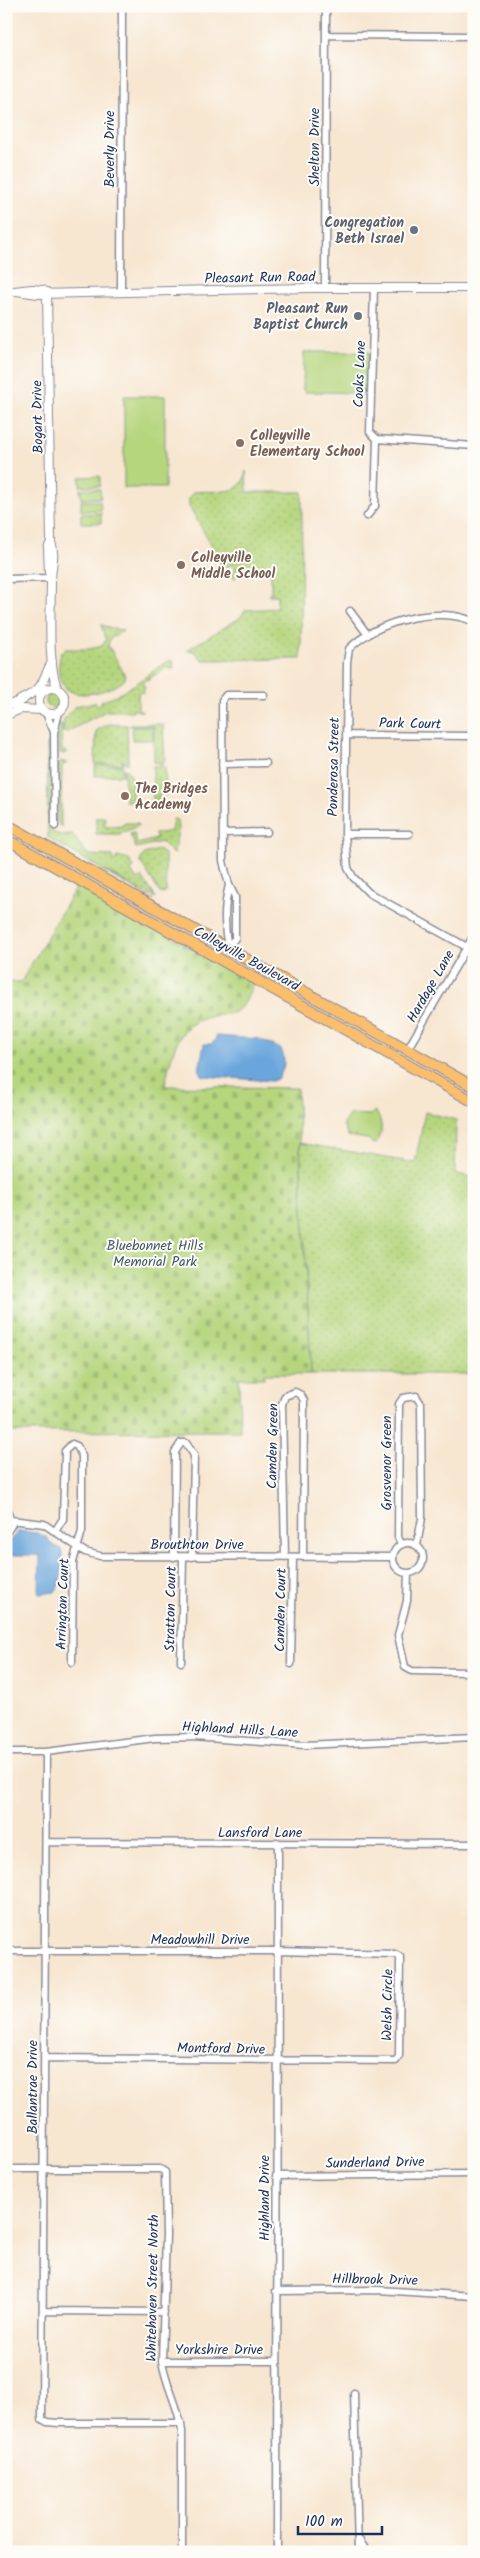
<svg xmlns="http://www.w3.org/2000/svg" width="480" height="2558" viewBox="0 0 480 2558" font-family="Kalam,sans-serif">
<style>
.grass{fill:url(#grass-dots);stroke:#68826e}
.cemetery{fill:url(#cemetery-stones);stroke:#68826e}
.garden{fill:#b6d67e;stroke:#68826e}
.water{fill:#6ba6db;stroke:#436a9c}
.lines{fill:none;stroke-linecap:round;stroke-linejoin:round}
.minor-casing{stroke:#898a97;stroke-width:9}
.tertiary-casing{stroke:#898a97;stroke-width:10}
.primary-casing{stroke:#898a97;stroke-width:12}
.minor{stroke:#fff;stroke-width:6}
.tertiary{stroke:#fff;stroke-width:8}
.primary{stroke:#fabe6d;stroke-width:10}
.worship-dot{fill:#6b7280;stroke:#fdfcf7;stroke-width:2}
.education-dot{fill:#8d6e63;stroke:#fdfcf7;stroke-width:2}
.labels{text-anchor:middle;stroke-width:4;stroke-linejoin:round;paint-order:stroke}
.street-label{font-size:14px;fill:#1b2f5e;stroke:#fdfcf7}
.worship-label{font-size:14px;font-weight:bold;fill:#5b616d;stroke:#fdfcf7;text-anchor:end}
.education-label{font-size:14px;font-weight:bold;fill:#785e54;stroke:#fdfcf7;text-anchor:start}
.park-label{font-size:14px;fill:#425966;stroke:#fdfcf7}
</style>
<defs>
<pattern id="grass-dots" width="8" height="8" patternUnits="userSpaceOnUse" patternTransform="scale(1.25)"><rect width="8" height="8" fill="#b6d67e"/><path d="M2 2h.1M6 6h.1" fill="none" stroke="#9cb86f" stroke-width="1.8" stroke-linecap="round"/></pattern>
<pattern id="cemetery-stones" width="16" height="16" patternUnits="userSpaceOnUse" patternTransform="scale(1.25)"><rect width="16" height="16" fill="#b6d67e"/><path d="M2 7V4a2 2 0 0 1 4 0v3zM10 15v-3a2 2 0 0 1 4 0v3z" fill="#9cb86f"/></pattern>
</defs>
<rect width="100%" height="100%" fill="#fdfcf7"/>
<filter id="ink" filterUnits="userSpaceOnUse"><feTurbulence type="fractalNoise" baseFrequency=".02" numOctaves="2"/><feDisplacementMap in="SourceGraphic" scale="10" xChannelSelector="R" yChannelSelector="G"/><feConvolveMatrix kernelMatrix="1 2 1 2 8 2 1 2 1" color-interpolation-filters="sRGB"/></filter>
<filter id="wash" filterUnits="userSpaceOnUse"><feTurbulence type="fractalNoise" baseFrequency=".0096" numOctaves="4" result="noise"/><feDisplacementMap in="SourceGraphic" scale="20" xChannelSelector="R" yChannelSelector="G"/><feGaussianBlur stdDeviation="1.12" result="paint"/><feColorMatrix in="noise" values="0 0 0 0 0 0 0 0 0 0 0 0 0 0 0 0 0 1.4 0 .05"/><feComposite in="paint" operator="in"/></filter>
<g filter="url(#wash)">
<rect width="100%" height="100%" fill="#f7e6d0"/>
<path class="grass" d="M246 471 247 492H302L301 659 203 660 194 651 187 650 240 618 245 610 277 608V595H268L271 593V570L238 569V575L234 579 231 573 236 570 233 564 224 568 189 506V498L193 492C213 489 243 499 246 471Z
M101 625 123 631 110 639 108 645 125 675V679C120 685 112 687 105 690 71 701 52 689 61 652L64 649H90L102 646 106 640Z
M168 661H173L174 669 172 670 169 666 142 683 145 687 143 692 138 693V709L143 711H137L133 708V711H106L67 732H61L62 750 67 752 64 754 60 753 57 733 61 730 60 727 57 728 58 723 62 724 63 731 64 719 75 706 96 702 97 705 101 704V701C127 694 145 675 168 661Z
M108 724 127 725 128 764 121 759 124 764H95L96 731Z
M131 724H163L165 760 162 763 154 762V726H129Z
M49 743 52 832 61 835 72 834 88 855 113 856 114 861H117V857L128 859 134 867 131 871 137 880 142 877 156 898 104 870 103 871 154 900 48 838 47 745Z
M61 761 67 763 62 766 61 827 58 823V766Z
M95 765H122L123 775 95 776Z
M162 765 165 768 166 795H159L158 805H153V766Z
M124 769 128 771 132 778V801H125Z
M96 817H105V827L123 826V823H138V826L119 834H96Z
M173 819 177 820 178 829 174 855 161 842 136 848 130 834 134 833 137 844 156 839 155 834 171 831Z
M158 850 165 855 166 891 163 894 160 893 140 861 144 854Z
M425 1112 456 1120 455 1173 474 1178V1374H311L300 1143 415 1163Z"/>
<path class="cemetery" d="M77 885 253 982C239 1029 224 1005 192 1024 175 1034 168 1068 165 1086L297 1088 311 1374H264V1378H239L240 1431 6 1432V982H21Z"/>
<path class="garden" d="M304 352H369L368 393 305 392 303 390Z
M165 396V488H124V396Z
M100 476V486H80V477Z
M80 489H100L101 498 81 499Z
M100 501 101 510 81 511V501Z
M101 513V523H81V514Z
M46 701a7 7 0 1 1 14 0a7 7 0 1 1-14 0Z
M132 727H153V740H132Z
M375 1111C383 1121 383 1132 377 1143L373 1144 368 1139 348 1136 343 1124 350 1114 370 1115Z"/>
<path class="water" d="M216 1036 259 1039 281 1049C286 1061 285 1069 277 1079L272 1081 203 1076 199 1070 204 1044H211L216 1040Z
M19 1531 37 1533 48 1538 50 1543 61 1549C64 1560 62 1584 55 1592L39 1594 40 1555H6V1544Z"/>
</g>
<g filter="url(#ink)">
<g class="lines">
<g class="minor-casing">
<path id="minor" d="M326 35 474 36
M325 288 326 6
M121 291 122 6
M377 439 474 446
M367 516 375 506 377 439 370 432 374 288
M6 579 51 578
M350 611 368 635
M474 622C440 605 375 621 349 649L347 662 345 834 348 868 353 877 369 893 474 951
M46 713 54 732
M346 735 474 736
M222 764 266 763
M55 826 54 733 59 712
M223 833 267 832
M345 834H409
M228 948 235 938V897L229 885 223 861 222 700 226 695H264
M228 948C224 928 224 905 229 885
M407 1050 474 935
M6 1508 12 1524 6 1533
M11 1520 44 1524 85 1552 100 1556 393 1557
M55 1531 63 1519 65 1451 72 1444 77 1446 82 1456V1531L73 1562 72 1662
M393 1558a15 15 0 1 1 30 0a15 15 0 1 1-30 0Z
M401 1544 398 1537 399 1404 403 1398 416 1396 421 1404 422 1518 417 1545
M174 1557 175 1452 181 1443H186L194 1455 192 1557
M285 1557 282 1404 285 1396 295 1392 301 1395 304 1401 303 1557
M408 1573 407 1601 398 1635 405 1667 412 1671 470 1672 474 1669
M181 1662 183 1557
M291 1664 293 1557
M6 1752H46L155 1738 193 1737 305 1745 474 1737
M46 1752 42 2419 47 2422 58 2423H181
M47 1842 474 1844
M6 1951H277L395 1954 400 1957 399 2056 396 2061 45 2058
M6 2169H160L165 2172 166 2235 162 2361C166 2386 179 2407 182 2431V2552
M276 2176 474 2174
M276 2291 378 2290 474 2296
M44 2311 164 2312
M162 2361H276
M354 2393 358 2552
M360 2541 367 2552
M277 2552 278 1844"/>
</g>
<g class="tertiary-casing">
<path id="tertiary" d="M17 291 38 294 308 288H474
M6 292 32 289 43 290
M47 292 51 542C56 555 51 567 51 581 51 607 47 667 58 689
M49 572 48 548 51 542
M39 701a13 13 0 1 1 26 0a13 13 0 1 1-26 0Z
M20 700C47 687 39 684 52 662
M6 706 23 700
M6 715 21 709 42 710"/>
</g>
<g class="primary-casing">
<path id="primary" d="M6 824 474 1087
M6 839 474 1102"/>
</g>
<use href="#minor" class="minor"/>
<use href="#tertiary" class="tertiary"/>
<use href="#primary" class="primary"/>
</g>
</g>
<g class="worship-dot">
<circle cx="414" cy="230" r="5"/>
<circle cx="358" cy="316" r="5"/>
</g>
<g class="education-dot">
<circle cx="240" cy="443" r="5"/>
<circle cx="181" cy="565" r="5"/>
<circle cx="125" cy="796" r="5"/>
</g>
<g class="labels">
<g class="street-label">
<text transform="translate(314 147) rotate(-90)" y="5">Shelton Drive</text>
<text transform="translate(109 149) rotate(-90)" y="5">Beverly Drive</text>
<text transform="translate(260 277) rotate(-1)" y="5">Pleasant Run Road</text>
<text transform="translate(359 374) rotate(-88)" y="5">Cooks Lane</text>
<text transform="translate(37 417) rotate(-91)" y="5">Bogart Drive</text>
<text transform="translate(410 723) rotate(1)" y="5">Park Court</text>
<text transform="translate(333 767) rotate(-89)" y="5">Ponderosa Street</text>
<text transform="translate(247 958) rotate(29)" y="5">Colleyville Boulevard</text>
<text transform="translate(430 986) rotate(-60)" y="5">Hardage Lane</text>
<text transform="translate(272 1446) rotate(-89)" y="5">Camden Green</text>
<text transform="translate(386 1463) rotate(-90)" y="5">Grosvenor Green</text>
<text x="197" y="1549">Brouthton Drive</text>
<text transform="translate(62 1604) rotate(-88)" y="5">Arrington Court</text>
<text transform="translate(170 1609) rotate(-89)" y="5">Stratton Court</text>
<text transform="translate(280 1610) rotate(-89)" y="5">Camden Court</text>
<text transform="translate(240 1729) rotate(3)" y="5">Highland Hills Lane</text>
<text x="260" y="1837">Lansford Lane</text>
<text x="200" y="1944">Meadowhill Drive</text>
<text transform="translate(387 2005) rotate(-89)" y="5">Welsh Circle</text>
<text transform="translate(221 2048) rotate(1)" y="5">Montford Drive</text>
<text transform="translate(32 2087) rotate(-90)" y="5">Ballantrae Drive</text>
<text transform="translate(375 2162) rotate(-1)" y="5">Sunderland Drive</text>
<text transform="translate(264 2198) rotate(-90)" y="5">Highland Drive</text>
<text transform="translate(375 2279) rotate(1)" y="5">Hillbrook Drive</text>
<text transform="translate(152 2288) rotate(-89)" y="5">Whitehaven Street North</text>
<text x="219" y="2354">Yorkshire Drive</text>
</g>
<g class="worship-label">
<text x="404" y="227">Congregation<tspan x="404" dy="16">Beth Israel</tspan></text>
<text x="348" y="313">Pleasant Run<tspan x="348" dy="16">Baptist Church</tspan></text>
</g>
<g class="education-label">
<text x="250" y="440">Colleyville<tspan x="250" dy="16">Elementary School</tspan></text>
<text x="191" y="562">Colleyville<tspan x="191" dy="16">Middle School</tspan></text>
<text x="135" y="793">The Bridges<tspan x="135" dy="16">Academy</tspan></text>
</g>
<g class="park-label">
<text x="155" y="1250">Bluebonnet Hills<tspan x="155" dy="16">Memorial Park</tspan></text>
</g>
</g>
<rect width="480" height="2558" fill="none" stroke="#fdfcf7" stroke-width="25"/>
<path d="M298 2526v8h84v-8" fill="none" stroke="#1b2f5e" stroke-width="2.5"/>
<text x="305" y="2526" font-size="15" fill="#1b2f5e" stroke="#fdfcf7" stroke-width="4" paint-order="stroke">100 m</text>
</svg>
